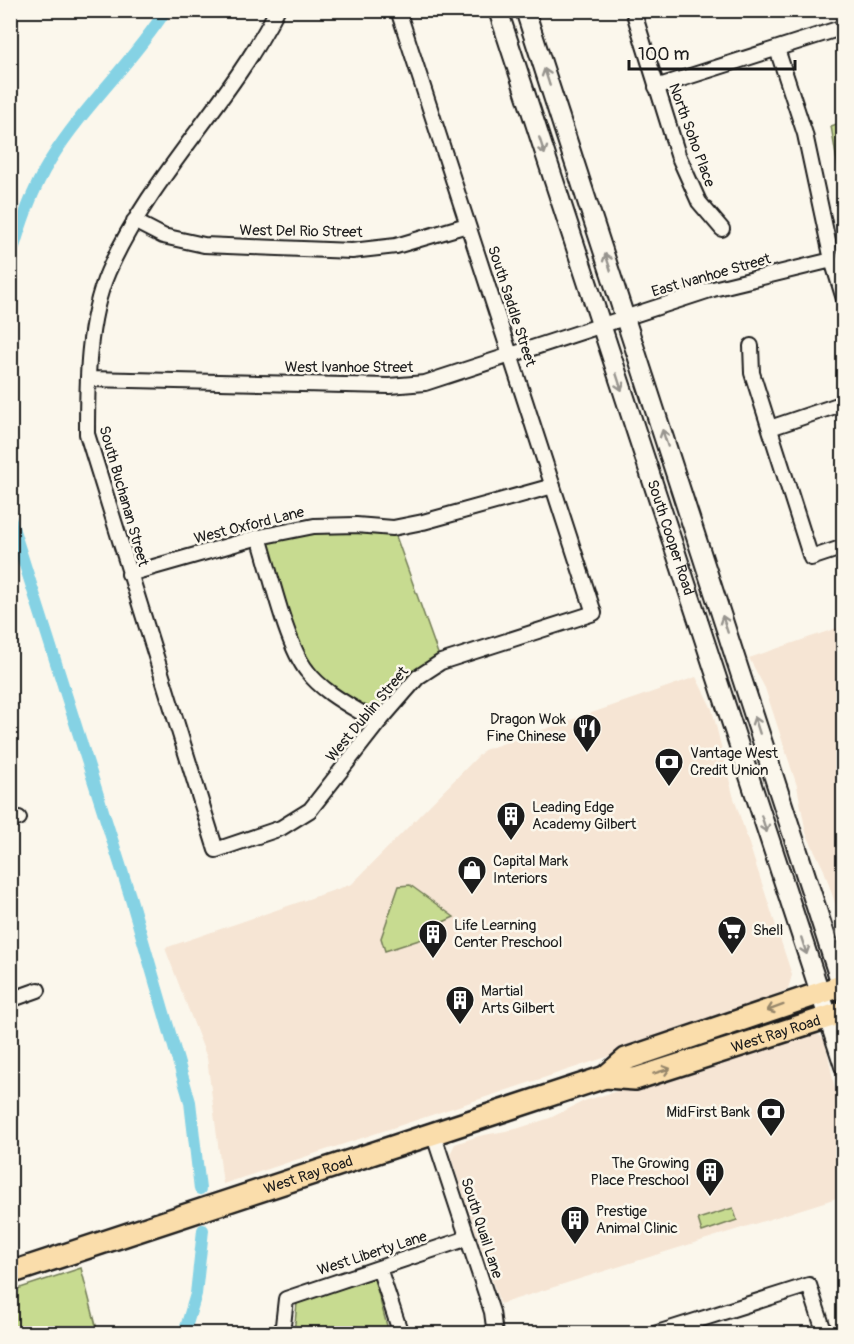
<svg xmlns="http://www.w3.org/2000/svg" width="854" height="1344" viewBox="0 0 854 1344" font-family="Pangolin,sans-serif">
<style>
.built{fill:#f6e5d4}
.green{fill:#c7db90;stroke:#727c56;stroke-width:1.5}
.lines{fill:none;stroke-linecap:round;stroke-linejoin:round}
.canal{stroke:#85d2e4;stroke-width:12}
.street-casing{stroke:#1c1c1c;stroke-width:18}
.secondary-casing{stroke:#1c1c1c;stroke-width:22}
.primary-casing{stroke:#1c1c1c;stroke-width:26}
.street{stroke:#fbf7ec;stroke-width:14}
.secondary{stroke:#fbf7ec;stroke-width:18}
.primary{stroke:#faddab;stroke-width:21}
.oneway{stroke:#97948e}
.oneway2{stroke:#96866b}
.labels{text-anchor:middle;stroke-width:5;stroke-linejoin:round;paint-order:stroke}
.street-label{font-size:15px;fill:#1c1c1c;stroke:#fbf7ec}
.poi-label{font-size:15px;fill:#1c1c1c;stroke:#fbf7ec;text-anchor:start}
</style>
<rect width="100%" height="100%" fill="#fbf7ec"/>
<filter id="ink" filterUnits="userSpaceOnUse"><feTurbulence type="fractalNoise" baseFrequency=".0167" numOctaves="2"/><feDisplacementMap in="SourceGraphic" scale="12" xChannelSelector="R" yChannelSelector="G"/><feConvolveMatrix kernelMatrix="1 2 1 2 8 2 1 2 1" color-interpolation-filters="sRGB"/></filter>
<g filter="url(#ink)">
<path class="built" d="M843 626H844L843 951 840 918 824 870 806 833 797 786 765 688 749 658Z
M696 677 712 709 733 795 792 975 788 989 753 1005 679 1027 646 1044 223 1184 207 1058 165 948 352 884 484 750Z
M812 1032 817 1033 825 1040 836 1094 843 1116V1196L500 1304 452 1161 450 1154 455 1144 479 1136 516 1129 550 1118 584 1101Z"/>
<path class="green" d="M843 122H844L843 197 831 126Z
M314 526 393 528 441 662 378 723 307 672 259 537Z
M410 885 454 917 441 923 444 932 385 951 381 938 399 886Z
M733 1208 737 1220 702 1232 698 1219Z
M81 1268 98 1333H11V1291Z
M374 1278 389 1333H294L297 1303Z"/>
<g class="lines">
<path class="canal" d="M10 260C20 226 32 189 51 159 84 106 132 63 166 10
M10 518 130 896 190 1102 200 1189
M184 1334 196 1294 203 1230"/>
<g class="street-casing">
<path id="street" d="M277 10C230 103 150 176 108 272 87 321 87 382 87 434L216 850 281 828 310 810 378 723 418 677 441 662 594 613 398 10
M633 10 678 155 699 202 722 229
M777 49 805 134 832 260 844 299
M656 87 844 27
M134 221 163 236 204 245 352 251 396 246 467 225
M751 346 752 373 811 558 844 547
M88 379 389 386 425 383 713 289 832 260
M770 428 844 403
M259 537C270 571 286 645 307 671 324 694 355 708 378 723
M129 574 259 537 314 526 356 525 393 528 423 522 553 486
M10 821 19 818
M10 1000 38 990
M433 1133 492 1312 495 1334
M379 1268 401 1334
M282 1334 286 1299 468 1238
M654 1334 809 1285 825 1334"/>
</g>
<g class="secondary-casing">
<g id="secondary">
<path id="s1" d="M498 10 844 1066"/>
<path d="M525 10 844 993"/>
</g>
</g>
<g class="primary-casing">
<g id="primary">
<path id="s2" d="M605 1077 635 1079 844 1012"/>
<path id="s3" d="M10 1273 605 1077 626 1059 844 985"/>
</g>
</g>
<use href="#street" class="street"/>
<use href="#secondary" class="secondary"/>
<use href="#primary" class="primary"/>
</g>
<defs><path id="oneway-shaft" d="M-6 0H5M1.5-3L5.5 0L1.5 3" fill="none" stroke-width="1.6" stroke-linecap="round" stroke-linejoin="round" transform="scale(1.5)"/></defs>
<g class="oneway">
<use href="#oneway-shaft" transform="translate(547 77) rotate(-108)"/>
<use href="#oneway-shaft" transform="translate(542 146) rotate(72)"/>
<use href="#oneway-shaft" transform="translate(608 262) rotate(-108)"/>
<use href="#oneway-shaft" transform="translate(619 382) rotate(72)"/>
<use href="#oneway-shaft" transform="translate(665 438) rotate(-108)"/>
<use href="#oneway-shaft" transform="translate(725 624) rotate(-108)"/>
<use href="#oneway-shaft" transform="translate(757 725) rotate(-108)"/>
<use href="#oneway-shaft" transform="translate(764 824) rotate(72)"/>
<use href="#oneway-shaft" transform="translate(804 946) rotate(72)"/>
</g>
<g class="oneway2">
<use href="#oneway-shaft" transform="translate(775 1008) rotate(160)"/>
<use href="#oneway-shaft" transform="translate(662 1071) rotate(-17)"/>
</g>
</g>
<defs>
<g id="restaurant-pin" transform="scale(1.5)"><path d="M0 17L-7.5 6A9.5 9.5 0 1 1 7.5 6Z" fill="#1c1c1c" stroke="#fbf7ec"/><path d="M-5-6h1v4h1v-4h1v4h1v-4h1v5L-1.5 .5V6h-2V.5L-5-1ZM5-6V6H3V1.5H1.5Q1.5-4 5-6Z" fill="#fff"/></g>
<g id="bank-pin" transform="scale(1.5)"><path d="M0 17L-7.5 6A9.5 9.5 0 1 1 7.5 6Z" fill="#1c1c1c" stroke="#fbf7ec"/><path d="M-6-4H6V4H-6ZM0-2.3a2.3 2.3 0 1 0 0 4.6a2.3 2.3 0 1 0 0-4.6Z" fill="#fff"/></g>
<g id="building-pin" transform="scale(1.5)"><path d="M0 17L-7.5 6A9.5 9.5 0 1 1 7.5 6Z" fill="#1c1c1c" stroke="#fbf7ec"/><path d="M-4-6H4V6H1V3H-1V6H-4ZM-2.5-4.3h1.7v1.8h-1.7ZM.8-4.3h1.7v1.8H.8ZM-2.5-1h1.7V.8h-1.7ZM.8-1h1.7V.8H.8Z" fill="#fff"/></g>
<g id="shop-pin" transform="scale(1.5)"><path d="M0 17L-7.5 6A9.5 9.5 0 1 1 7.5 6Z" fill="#1c1c1c" stroke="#fbf7ec"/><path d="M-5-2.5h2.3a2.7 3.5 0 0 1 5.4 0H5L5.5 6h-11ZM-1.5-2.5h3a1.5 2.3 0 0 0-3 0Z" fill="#fff"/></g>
<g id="supermarket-pin" transform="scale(1.5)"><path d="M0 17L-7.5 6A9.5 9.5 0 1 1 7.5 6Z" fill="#1c1c1c" stroke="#fbf7ec"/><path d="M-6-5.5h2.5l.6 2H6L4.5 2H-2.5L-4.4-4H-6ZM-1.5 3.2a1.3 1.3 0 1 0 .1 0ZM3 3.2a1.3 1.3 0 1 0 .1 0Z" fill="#fff"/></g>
</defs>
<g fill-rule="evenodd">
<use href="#restaurant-pin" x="587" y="728"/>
<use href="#bank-pin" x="669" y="762"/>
<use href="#building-pin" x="511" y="816"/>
<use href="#shop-pin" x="472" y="870"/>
<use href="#supermarket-pin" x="732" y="930"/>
<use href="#building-pin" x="433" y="934"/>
<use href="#building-pin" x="460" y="1000"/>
<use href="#bank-pin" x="771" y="1112"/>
<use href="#building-pin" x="710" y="1172"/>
<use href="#building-pin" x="575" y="1220"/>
</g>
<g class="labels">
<g class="street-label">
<text transform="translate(692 135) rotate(70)" y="5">North Soho Place</text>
<text transform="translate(301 231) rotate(1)" y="5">West Del Rio Street</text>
<text transform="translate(711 275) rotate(-16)" y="5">East Ivanhoe Street</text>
<text transform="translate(512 306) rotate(72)" y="5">South Saddle Street</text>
<text x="349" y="372">West Ivanhoe Street</text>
<text transform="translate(124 496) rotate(74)" y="5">South Buchanan Street</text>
<text transform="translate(249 525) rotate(-14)" y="5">West Oxford Lane</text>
<text dy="5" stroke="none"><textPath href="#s1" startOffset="555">South Cooper Road</textPath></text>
<text transform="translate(367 714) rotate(-50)" y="5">West Dublin Street</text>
<text dy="5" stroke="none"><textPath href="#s2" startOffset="178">West Ray Road</textPath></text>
<text dy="5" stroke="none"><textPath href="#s3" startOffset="314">West Ray Road</textPath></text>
<text transform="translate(482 1228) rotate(72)" y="5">South Quail Lane</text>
<text transform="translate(372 1253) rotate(-18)" y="5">West Liberty Lane</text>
</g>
<g class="poi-label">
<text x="566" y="724" text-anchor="end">Dragon Wok<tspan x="566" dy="17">Fine Chinese</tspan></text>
<text x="690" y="758">Vantage West<tspan x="690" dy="17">Credit Union</tspan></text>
<text x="532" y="812">Leading Edge<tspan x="532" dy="17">Academy Gilbert</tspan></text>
<text x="493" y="866">Capital Mark<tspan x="493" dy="17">Interiors</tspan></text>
<text x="454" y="930">Life Learning<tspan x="454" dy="17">Center Preschool</tspan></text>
<text x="753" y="935">Shell</text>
<text x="481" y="996">Martial<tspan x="481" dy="17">Arts Gilbert</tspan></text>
<text x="750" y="1117" text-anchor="end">MidFirst Bank</text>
<text x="689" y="1168" text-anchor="end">The Growing<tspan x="689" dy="17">Place Preschool</tspan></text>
<text x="596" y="1216">Prestige<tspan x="596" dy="17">Animal Clinic</tspan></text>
</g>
</g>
<rect width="854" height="1344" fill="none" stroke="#fbf7ec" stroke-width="36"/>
<rect x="18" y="18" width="818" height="1308" fill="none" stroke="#1c1c1c" stroke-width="2" filter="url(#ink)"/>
<path d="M629 60v9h166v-9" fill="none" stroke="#1c1c1c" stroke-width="3"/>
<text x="638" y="60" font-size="18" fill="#1c1c1c" stroke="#fbf7ec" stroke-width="4.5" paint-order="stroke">100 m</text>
</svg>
